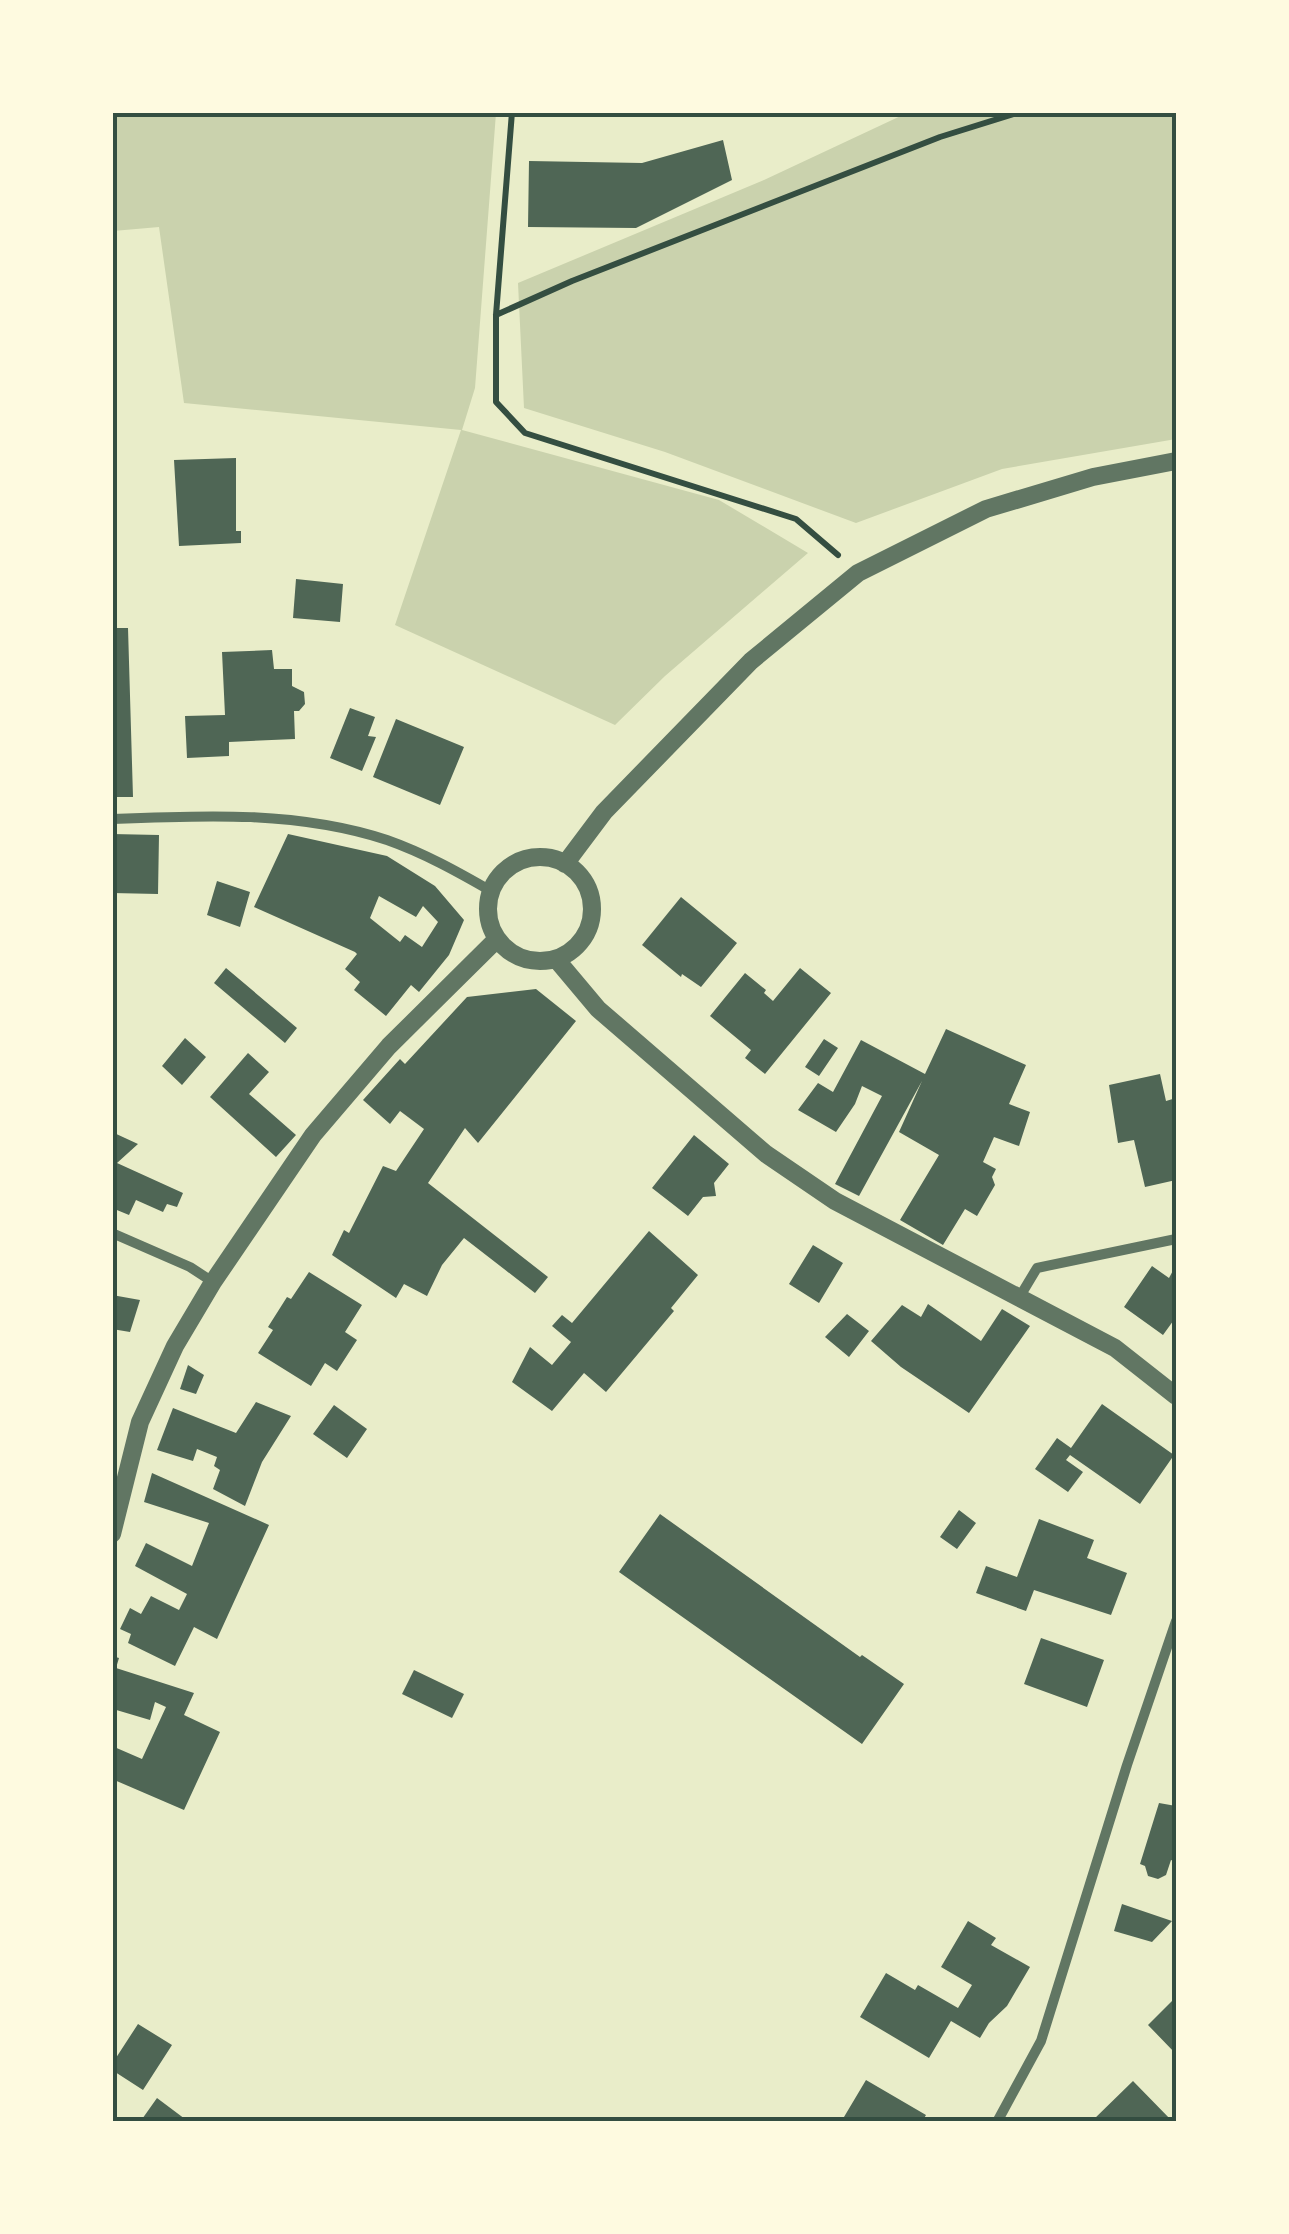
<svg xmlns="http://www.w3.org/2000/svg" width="1289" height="2234" viewBox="0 0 1289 2234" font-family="Manrope,sans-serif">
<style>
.green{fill:#cad2ad}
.building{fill:#4f6655;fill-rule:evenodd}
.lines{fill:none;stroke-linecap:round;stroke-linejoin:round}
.path{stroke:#344e41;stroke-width:6}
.minor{stroke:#617663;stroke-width:10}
.tertiary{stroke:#617663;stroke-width:18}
.neatline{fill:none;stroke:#344e41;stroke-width:4}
</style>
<rect width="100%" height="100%" fill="#e9edc9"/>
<path class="green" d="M113 112 496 113 475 388 462 430 719 500 808 553 665 676 615 725 395 625 461 430 184 403 159 227 113 231Z
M907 113H1176V439L1002 469 856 523 665 452 524 408 518 283 764 180Z"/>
<path class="building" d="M723 140 732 180 636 228 528 227 529 161 642 163Z
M236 458V531H241V543L179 546 174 460Z
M296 579 343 584 340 622 293 618Z
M112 628H128L133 797H112Z
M272 650 274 669H292V686L304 692 305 704 299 711H294L295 739 229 742V756L187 758 185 716 225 715 222 652Z
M350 708 375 717 368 736 376 737 362 771 330 758Z
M396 719 464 747 440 805 373 777Z
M112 834 159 835 158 894 112 893Z
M288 834 387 856 435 886 464 920 449 955 419 992 411 985 386 1016 354 990 360 982 345 969 357 954 355 952 254 907ZM379 896 416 917 423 906 438 922 422 947 405 935 400 942 370 918Z
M217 881 250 892 240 927 207 915Z
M681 897 737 943 701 987 682 974 681 977 642 945Z
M226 968 297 1028 285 1043 214 983Z
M800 968 831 993 765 1074 745 1058 751 1050 710 1016 745 973 766 990 764 993 773 1001Z
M536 989 576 1021 478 1143 465 1128 428 1183 548 1277 535 1293 464 1238 442 1265 427 1296 404 1284 396 1298 332 1255 344 1230 349 1233 383 1166 396 1171 424 1129 400 1111 390 1124 363 1100 400 1059 405 1064 467 997Z
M946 1029 1026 1065 1009 1104 1030 1112 1019 1146 994 1137 983 1162 996 1169 992 1177 995 1185 977 1216 965 1209 943 1245 900 1220 939 1155 899 1132 922 1081 859 1196 835 1184 882 1096 862 1086 855 1104 836 1132 798 1110 818 1083 833 1092 861 1040 925 1074Z
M185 1038 206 1057 182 1085 162 1066Z
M824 1039 838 1048 819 1076 805 1067Z
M248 1053 269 1072 249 1094 296 1135 276 1157 210 1097Z
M1160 1074 1166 1101 1176 1098V1180L1145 1187 1134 1140 1118 1143 1109 1085Z
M112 1132 138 1144 117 1163 183 1193 177 1207 167 1204 163 1212 136 1200 129 1215 112 1208Z
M694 1135 729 1164 714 1183 716 1196 703 1197 688 1216 652 1188Z
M649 1231 698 1275 671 1308 674 1311 606 1392 584 1373 552 1411 512 1382 530 1347 552 1365 571 1342 552 1326 562 1315 572 1323Z
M813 1245 843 1263 819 1303 789 1284Z
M1176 1265V1317L1163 1335 1124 1307 1152 1266 1169 1278Z
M309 1272 362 1305 345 1332 357 1340 337 1371 325 1363 311 1386 258 1353 273 1330 268 1327 287 1297 291 1299Z
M112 1295 140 1300 130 1332 112 1329Z
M928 1304 981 1341 1002 1309 1030 1326 969 1413 901 1367 871 1341 902 1305 921 1317Z
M847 1314 869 1331 849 1357 825 1337Z
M188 1365 204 1375 196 1394 180 1389Z
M256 1402 291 1416 262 1462 245 1506 213 1489 220 1470 214 1466 217 1457 197 1449 193 1461 157 1450 173 1408 236 1433Z
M1102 1404 1174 1455 1140 1504 1070 1455 1066 1460 1083 1472 1068 1492 1035 1469 1057 1438 1071 1448Z
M334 1405 367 1429 347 1458 313 1434Z
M152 1473 269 1525 217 1639 194 1627 175 1666 128 1643 131 1634 120 1629 130 1608 141 1614 151 1596 179 1610 187 1594 135 1566 146 1543 192 1566 209 1523 144 1502Z
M959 1510 976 1523 957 1549 940 1537Z
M660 1514 860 1657 862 1655 904 1684 862 1744 619 1572Z
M1039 1519 1094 1540 1087 1558 1127 1573 1111 1615 1034 1590 1026 1611 976 1593 986 1566 1017 1577Z
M1041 1638 1104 1660 1087 1707 1024 1684Z
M112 1656 119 1658 116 1668 194 1693 184 1715 220 1732 184 1810 112 1779V1746L142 1759 166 1707 155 1702 150 1720 113 1709Z
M414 1670 464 1694 452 1718 402 1694Z
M1159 1803 1176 1806V1862L1171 1860 1166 1875 1158 1879 1148 1876 1145 1866 1140 1864Z
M1122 1904 1172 1921 1152 1942 1114 1931Z
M968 1921 996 1938 991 1945 1030 1967 1007 2006 989 2023 980 2038 951 2021 929 2058 860 2017 886 1973 915 1990 918 1985 958 2008 972 1985 941 1967Z
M1176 1997V2054L1148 2025Z
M138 2024 172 2045 143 2090 112 2070V2064Z
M866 2080 926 2115 922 2122H841Z
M1133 2081 1173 2122H1091Z
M157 2098 189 2122H140Z"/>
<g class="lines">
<path class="path" d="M512 112 496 315V402L525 433 796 519 838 555
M496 315 572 281 940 137 1020 112"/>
<path class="minor" d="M112 819C204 815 299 811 387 840 424 853 458 872 491 891
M112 1233 190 1267 213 1282
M1019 1298 1037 1268 1176 1239
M997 2122 1041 2041 1127 1765 1176 1621"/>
<path class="tertiary" d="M488 909a52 52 0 1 1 104 0a52 52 0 1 1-104 0Z
M565 864 604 812 751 661 858 573 986 509 1093 477 1176 461
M556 959 598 1009 766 1154 835 1201 1115 1348 1176 1396
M112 1534 140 1422 175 1346 213 1282 313 1135 389 1046 497 939"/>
</g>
<rect width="1289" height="2234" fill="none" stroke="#fefae0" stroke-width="230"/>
<rect x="115" y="115" width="1059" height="2004" class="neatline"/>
</svg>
